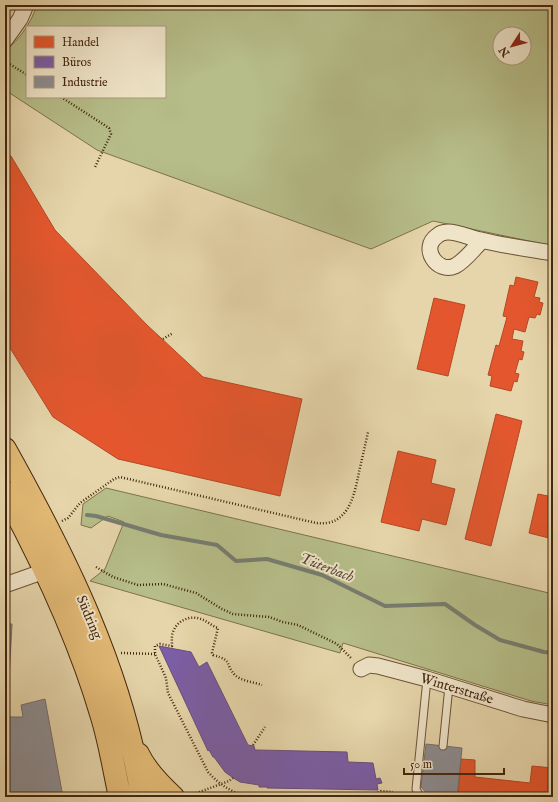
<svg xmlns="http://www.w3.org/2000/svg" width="558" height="802" viewBox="0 0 558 802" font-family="'IM FELL English',serif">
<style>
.green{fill:#b6bd88;stroke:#7d724c;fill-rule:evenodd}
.shops{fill:#e4572e;stroke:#b44825}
.offices{fill:#7b5ea7;stroke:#6a4d79}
.industry{fill:#8d8d92;stroke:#776e6b}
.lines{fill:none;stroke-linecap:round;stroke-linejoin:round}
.stream{stroke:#777d70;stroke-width:4}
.service-casing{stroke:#6c5236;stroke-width:9}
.minor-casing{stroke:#6c5236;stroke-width:17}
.primary-casing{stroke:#44260f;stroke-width:24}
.path{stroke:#44260f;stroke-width:2.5;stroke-dasharray:1 2;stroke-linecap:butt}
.service{stroke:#efe4c8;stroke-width:7}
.minor{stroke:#efe4c8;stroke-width:15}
.primary{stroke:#e3ba75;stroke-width:22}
.labels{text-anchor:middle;stroke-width:4;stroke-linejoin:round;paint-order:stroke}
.street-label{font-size:14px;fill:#44260f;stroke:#efe4c8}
.water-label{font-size:15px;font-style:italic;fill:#594a38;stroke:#efe4c8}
</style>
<rect width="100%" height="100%" fill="#e6d5aa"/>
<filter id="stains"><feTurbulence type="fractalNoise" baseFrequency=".005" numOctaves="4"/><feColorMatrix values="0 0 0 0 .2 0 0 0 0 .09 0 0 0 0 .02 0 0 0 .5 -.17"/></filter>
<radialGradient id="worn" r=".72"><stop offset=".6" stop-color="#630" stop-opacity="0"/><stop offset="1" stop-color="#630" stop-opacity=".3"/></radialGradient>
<path class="green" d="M37 5H553V246L433 221 371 249 97 150 5 90V51C20 39 31 23 37 5ZM27 27H165V97H27ZM500 34H524V58H500Z
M106 488 553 594V705L531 701 343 643 340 653 90 581 105 569 124 522 108 516 91 528 81 525 83 504Z"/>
<path class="shops" d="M11 156 55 230 147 325 203 377 302 399 280 496 118 459 53 417 5 340V159Z
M516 277 538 282 534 297 540 298 539 302 543 303 540 315 537 314 535 318 529 317 525 332 514 329 512 339 523 341 521 351 524 352 522 360 519 359 515 373 519 374 517 382 514 381 511 391 490 386 492 376 488 375 496 345 499 346 507 317 503 316 510 285 514 286Z
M434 298 465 305 448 376 417 369Z
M496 414 522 421 491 546 465 539Z
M398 451 436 460 431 483 455 489 446 525 422 519 419 531 381 522Z
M538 494 553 497V539L529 533Z
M461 759 475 760V777L530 783 532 766 553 768V797L458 796Z"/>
<path class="offices" d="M159 646 191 652 199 667 207 662 248 745 254 746 255 750H258L347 752 348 762 373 763 376 779 380 778 382 783 377 784 378 790 267 788V787H259V785L240 782 232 777 225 772 214 757H213L209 750 208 751Z"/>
<path class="industry" d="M5 624H12L7 717H23L21 705 45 699 63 797H5Z
M426 744 462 748 457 797H430L421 787Z"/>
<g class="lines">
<path class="stream" d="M87 515 96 516 161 535 217 545 236 561 267 559 322 575 385 606 445 604 475 625 500 640 544 652 553 653"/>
<g class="service-casing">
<path id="service" d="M443 746 449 686
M420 797 416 789 427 679"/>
</g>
<g class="minor-casing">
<path id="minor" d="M5 40 20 19 26 5
M482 241C473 249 466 260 455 266 437 274 420 248 437 236 440 233 445 232 448 232 459 232 470 238 481 240 505 246 529 249 553 253
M5 585 53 568
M361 669 369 665 378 666 427 679 523 709 553 715"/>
</g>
<g class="primary-casing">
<path id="primary" d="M5 449C67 560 122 671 142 797
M5 492C44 564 79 638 102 717 110 743 114 770 120 797
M138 754C146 771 160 785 173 797"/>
</g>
<path class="path" d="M5 61 27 75
M61 97 109 128 111 134 95 167
M163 339 173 333
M62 521 68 518 80 503 114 479 120 477 316 523C348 527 354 497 359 472 362 459 365 446 368 432
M96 567 113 577 138 585 163 584 196 593 222 609 233 614 269 617 283 622 298 625 337 644 352 659
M121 653 155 654
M253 745 265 727
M192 797 194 794 229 781 233 778
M246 797C229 790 221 786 208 772L168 693 166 678 155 654V646L160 644 172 646C172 640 171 635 174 630 178 620 191 615 201 619 207 621 212 626 218 628L212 653 213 655C234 661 224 663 235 675 241 681 254 682 262 685
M370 797 381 791 393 792"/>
<use href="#service" class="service"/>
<use href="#minor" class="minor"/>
<use href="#primary" class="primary"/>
</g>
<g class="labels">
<g class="street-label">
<text transform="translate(90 617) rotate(67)" y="5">Südring</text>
<text transform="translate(457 688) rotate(17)" y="5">Winterstraße</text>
</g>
<g class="water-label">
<text transform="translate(327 567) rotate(21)" y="5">Tüterbach</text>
</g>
</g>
<rect width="558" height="802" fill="none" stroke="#e6d5aa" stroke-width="20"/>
<rect x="6" y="6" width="546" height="790" fill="none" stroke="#44260f" stroke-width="2"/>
<rect x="10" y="10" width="538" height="782" fill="none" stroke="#44260f"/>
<rect x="26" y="26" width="140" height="72" fill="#efe4c8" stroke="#ab987e"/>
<rect x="34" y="36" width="20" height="12" fill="#e4572e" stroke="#ab987e"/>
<text x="62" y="46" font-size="12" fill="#44260f">Handel</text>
<rect x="34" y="56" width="20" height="12" fill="#7b5ea7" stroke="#ab987e"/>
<text x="62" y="66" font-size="12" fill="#44260f">Büros</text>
<rect x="34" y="76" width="20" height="12" fill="#8d8d92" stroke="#ab987e"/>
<text x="62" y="86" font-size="12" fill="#44260f">Industrie</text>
<g transform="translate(512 46) rotate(234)"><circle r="19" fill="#efe4c8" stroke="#ab987e"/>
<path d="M0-3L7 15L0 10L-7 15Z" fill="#8f2418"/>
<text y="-6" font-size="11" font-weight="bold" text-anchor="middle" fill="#44260f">N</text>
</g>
<path d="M404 768v6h100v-6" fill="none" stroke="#44260f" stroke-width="2"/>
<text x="410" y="768" font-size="12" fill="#44260f" stroke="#efe4c8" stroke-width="3" paint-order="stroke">50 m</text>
<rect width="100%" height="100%" filter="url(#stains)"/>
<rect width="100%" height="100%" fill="url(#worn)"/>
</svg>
